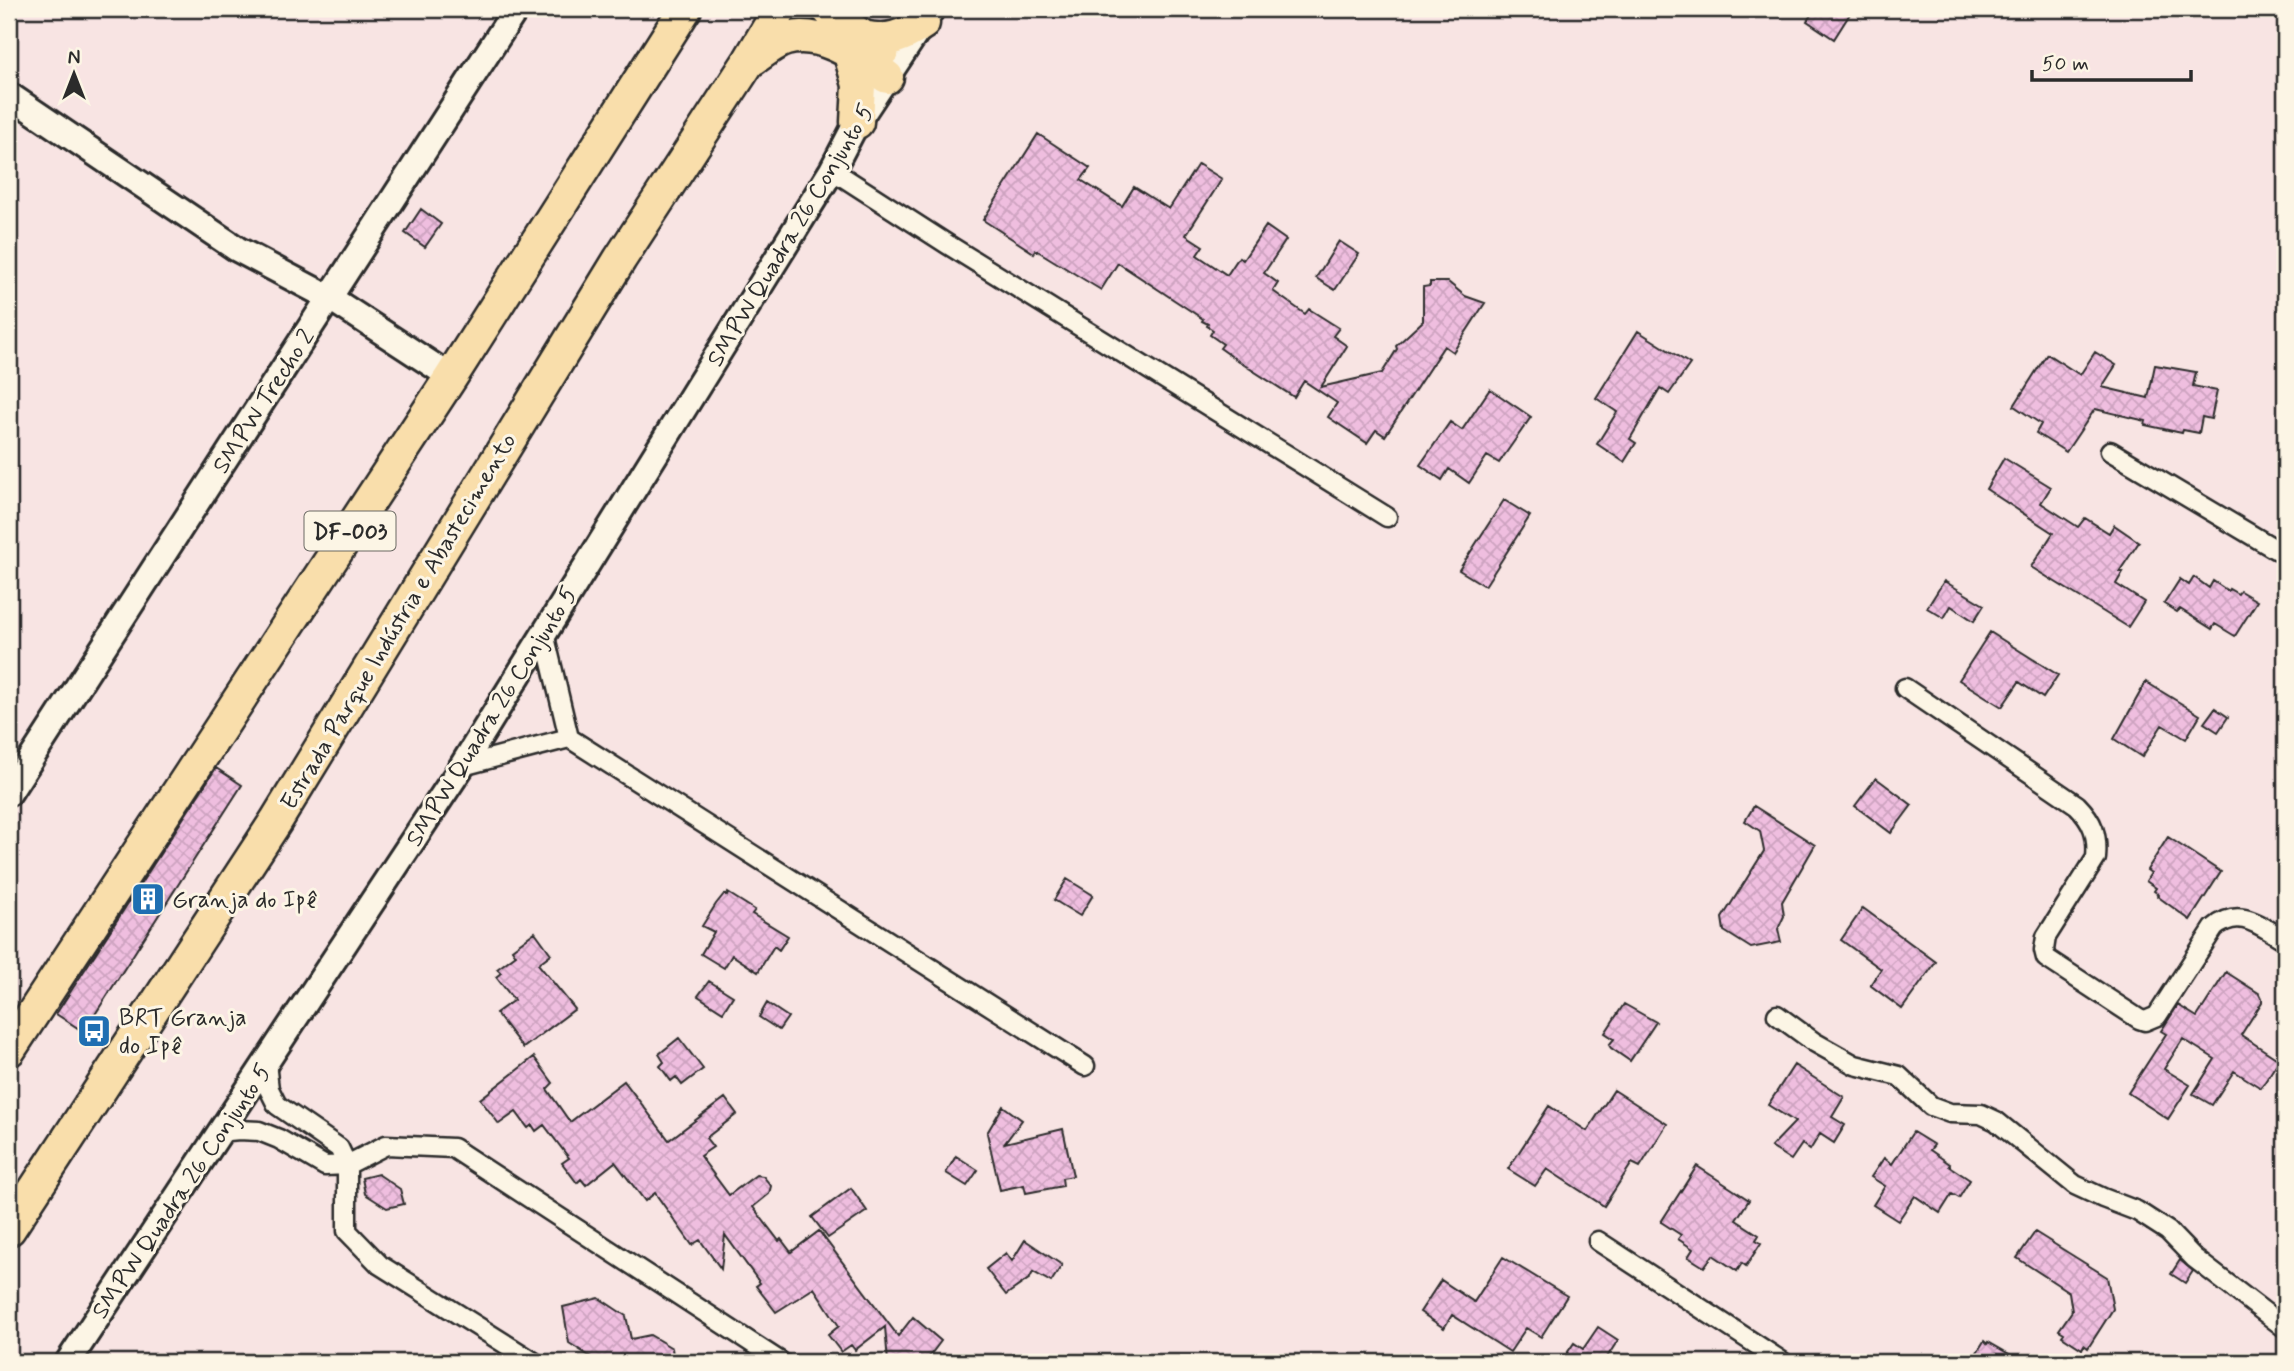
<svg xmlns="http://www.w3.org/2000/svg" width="2294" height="1371" viewBox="0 0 2294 1371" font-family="Mynerve,sans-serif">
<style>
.building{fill:url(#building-cross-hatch);stroke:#2b2b2b;stroke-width:2}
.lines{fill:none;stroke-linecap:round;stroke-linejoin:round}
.street-casing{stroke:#2b2b2b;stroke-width:23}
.secondary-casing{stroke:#2b2b2b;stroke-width:30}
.highway-casing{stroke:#2b2b2b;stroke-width:37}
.street{stroke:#fcf5e5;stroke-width:18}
.secondary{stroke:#fcf5e5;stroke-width:24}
.highway{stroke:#f9deab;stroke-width:32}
.labels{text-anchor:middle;stroke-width:6;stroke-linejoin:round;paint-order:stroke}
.shield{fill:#fcf5e5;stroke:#6a6863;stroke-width:2}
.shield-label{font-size:23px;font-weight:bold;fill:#2b2b2b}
.street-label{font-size:24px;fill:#2b2b2b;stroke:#fcf5e5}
.poi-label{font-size:24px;fill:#2b2b2b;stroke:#fcf5e5;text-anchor:start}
</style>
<defs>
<pattern id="building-cross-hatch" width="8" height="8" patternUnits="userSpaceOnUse" patternTransform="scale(1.75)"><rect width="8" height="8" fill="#efbedf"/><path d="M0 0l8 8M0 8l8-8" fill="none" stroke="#cda3c0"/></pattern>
</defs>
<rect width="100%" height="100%" fill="#f8e4e3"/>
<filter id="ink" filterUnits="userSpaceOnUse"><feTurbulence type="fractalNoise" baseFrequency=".0143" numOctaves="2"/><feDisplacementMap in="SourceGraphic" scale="14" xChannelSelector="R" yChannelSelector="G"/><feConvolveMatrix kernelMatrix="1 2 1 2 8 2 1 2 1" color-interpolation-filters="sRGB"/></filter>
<g filter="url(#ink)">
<path class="building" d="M1815 9H1853L1834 39 1807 21Z
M1038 134 1090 168 1081 180 1122 206 1134 187 1169 209 1198 164 1222 179 1186 235 1203 246 1197 255 1227 275 1239 257 1243 260 1266 226 1286 240 1264 273 1278 283 1273 291 1305 314 1309 309 1339 328 1333 336 1347 346 1321 387 1382 373 1397 349 1396 346 1423 321V287L1430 286V282H1448L1465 296 1485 303 1453 352 1444 346 1385 436 1376 430 1367 443 1328 417 1337 403 1304 381 1294 397 1241 363 1220 348 1223 344 1210 335 1213 330 1207 326 1208 324 1202 321 1203 319 1118 263 1101 290 1036 250 1034 253 983 220Z
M421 209 441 224 425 247 405 233Z
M1339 241 1359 254 1335 290 1316 278Z
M1638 331 1690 364 1669 394 1660 388 1630 439 1636 443 1624 462 1597 444 1617 412 1596 398Z
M2095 352 2116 365 2102 387 2148 398 2155 365 2196 372 2193 386 2217 391 2211 419 2202 417 2199 433 2183 430 2182 433 2145 425 2146 421 2095 409 2066 452 2036 433 2041 424 2014 406 2047 354 2080 375Z
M1490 389 1531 417 1499 463 1487 456 1469 483 1449 469 1442 480 1420 465 1450 422 1462 430Z
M2004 458 2051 487 2041 503 2078 527 2085 518 2109 533 2114 525 2139 542 2119 572H2123L2116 584 2144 602 2128 627 2031 567 2053 533 1986 489Z
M1504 500 1530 516 1485 586 1459 570Z
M2194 577 2209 588 2213 581 2228 591 2229 589 2238 594 2240 591 2257 601 2235 636 2215 624 2212 629 2180 609 2177 612 2164 604 2180 579 2189 585Z
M1944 581 1984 605 1974 621 1951 606 1944 618 1927 608Z
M1990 632 2058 675 2043 698 2019 682 2002 707 1959 680Z
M2146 682 2200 715 2186 739 2162 725 2142 757 2114 739Z
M2215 708 2228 717 2218 732 2204 723Z
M216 768 242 785 87 1027 84 1025 81 1030 56 1014Z
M1876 778 1912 805 1891 833 1855 806Z
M1754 806 1815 845 1782 902 1784 916 1778 929 1781 942 1751 948 1724 931 1722 918 1764 851 1760 831 1745 821Z
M2168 837 2221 872 2190 920 2157 896 2158 894 2154 891 2156 888 2146 881 2151 873 2147 870Z
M1067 879 1093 895 1080 916 1054 900Z
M728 893 755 910 752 914 788 936 779 950 774 946 758 972 732 955 724 968 701 954 714 932 702 926 716 904 724 894 727 896Z
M1863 908 1936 962 1902 1009 1870 985 1881 969 1841 940Z
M535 932 551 954 538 964 575 1009 523 1048 496 1013 514 1000 496 977 501 973 497 969 516 955 512 949Z
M2226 972 2260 994 2262 998V1002L2241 1035 2279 1060 2261 1088 2234 1071 2212 1105 2193 1094 2215 1059 2183 1039 2164 1069 2190 1085 2168 1119 2128 1093 2166 1034 2161 1031 2178 1005 2197 1017Z
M709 981 733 996 723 1012 698 996Z
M767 1003 788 1017 779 1030 759 1017Z
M1624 1004 1656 1022 1630 1061 1611 1048 1609 1045 1614 1039 1605 1033Z
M679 1038 703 1069 682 1085 676 1077 671 1081 660 1066 664 1062 659 1054Z
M534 1057 553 1083 547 1089 570 1122 624 1081 669 1140 725 1098 737 1114 706 1138 713 1147 700 1156 729 1195 756 1175 763 1176 771 1186 769 1194 753 1207 779 1241 781 1239 791 1252 819 1231 898 1336 913 1317 941 1341 925 1362H888L885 1327 855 1350 851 1345 841 1352 828 1335 839 1326 814 1288 776 1312 756 1286 760 1283 725 1235 721 1269 700 1240 692 1245 655 1193 645 1201 615 1162 586 1185 581 1179 577 1183 562 1163 569 1158 544 1125 536 1131 532 1125 528 1128 516 1112 499 1124 480 1099Z
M1794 1065 1844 1097 1832 1117 1845 1125 1834 1143 1820 1134 1810 1150 1802 1144 1791 1160 1771 1147 1795 1122 1768 1105Z
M1614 1090 1667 1124 1640 1167 1632 1163 1604 1206 1547 1169 1535 1186 1508 1169 1549 1106 1587 1131Z
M1003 1106 1022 1120 1005 1143 1063 1129 1073 1176 1062 1178 1063 1186 1026 1193 1024 1185 1000 1190 987 1133Z
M1913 1132 1934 1145 1930 1150 1950 1164 1949 1166 1970 1180 1959 1198 1952 1194 1940 1213 1915 1196 1898 1221 1873 1205 1885 1186 1871 1177 1884 1158 1892 1164Z
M956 1156 978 1170 967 1186 946 1173Z
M1697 1166 1749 1200 1736 1220 1759 1235 1756 1240 1761 1243 1746 1266 1742 1263 1737 1271 1713 1255 1704 1267 1688 1257 1693 1249 1678 1239 1681 1235 1661 1222Z
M378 1174 400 1189 404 1204 387 1208 365 1194 362 1178Z
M851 1188 867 1211 828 1238 812 1217Z
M2035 1232 2107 1277 2113 1309 2088 1348 2084 1345 2082 1349 2062 1336 2064 1333 2059 1330 2072 1311 2069 1292 2017 1258Z
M1025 1240 1062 1265 1051 1282 1033 1272 1030 1278 1006 1295 986 1269 1006 1253 1012 1261Z
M1503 1257 1567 1296 1541 1337 1526 1328 1510 1352 1452 1315 1444 1328 1420 1312 1441 1280 1474 1302Z
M2180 1260 2193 1271 2185 1283 2171 1274Z
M599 1298 626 1316 631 1339 650 1335 672 1348 674 1362H622L620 1356 597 1361 569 1343 563 1307Z
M1598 1327 1618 1340 1604 1362H1561L1574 1343 1583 1349Z
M1984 1341 1987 1344 1988 1342 2023 1362H1971Z"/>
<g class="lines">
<g class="street-casing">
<path id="street" d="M832 170 947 244 1387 517
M2110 451 2275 549 2285 552
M544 633 569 738 1085 1066
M1905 688 2077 805C2093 821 2098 835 2096 858L2046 937 2044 950 2046 958 2139 1019 2145 1021 2157 1016 2214 928C2240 906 2260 926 2285 940
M462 766 569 738
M1777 1015 1814 1042 1855 1065 1899 1076 1931 1106 1950 1113 1981 1114 1996 1121 2075 1185 2103 1198 2137 1211 2168 1231 2194 1258 2285 1328
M266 1063 269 1089 277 1105 339 1148 347 1165V1231L380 1265 534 1362
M219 1132 239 1130 259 1131 279 1139 325 1166 347 1165 386 1145 453 1148 781 1362
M1598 1241 1783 1362"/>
</g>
<g class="secondary-casing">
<path id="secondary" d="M9 95 237 249 330 298 451 377
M9 793 516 9
M68 1362 462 766 832 170 857 122 932 9"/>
</g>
<g class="highway-casing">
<path id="highway" d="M828 9 838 20 883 50
M863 37C888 43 903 37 923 23
M849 51 859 85 857 122
M753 59C763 52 775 42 786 39 823 29 859 58 887 77
M9 1050 451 377 685 9
M9 1229 276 821 620 259 749 61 780 9"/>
</g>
<use href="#street" class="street"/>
<use href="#secondary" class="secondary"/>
<use href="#highway" class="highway"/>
</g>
</g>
<defs>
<g id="building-square" transform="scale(1.75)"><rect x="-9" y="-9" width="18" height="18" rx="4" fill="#1f6fb2" stroke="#fcf5e5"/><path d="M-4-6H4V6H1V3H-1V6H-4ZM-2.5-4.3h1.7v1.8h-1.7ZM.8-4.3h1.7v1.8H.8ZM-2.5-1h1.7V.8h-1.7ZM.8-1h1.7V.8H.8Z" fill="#fff"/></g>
<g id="bus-square" transform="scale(1.75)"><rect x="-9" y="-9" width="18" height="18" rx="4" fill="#1f6fb2" stroke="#fcf5e5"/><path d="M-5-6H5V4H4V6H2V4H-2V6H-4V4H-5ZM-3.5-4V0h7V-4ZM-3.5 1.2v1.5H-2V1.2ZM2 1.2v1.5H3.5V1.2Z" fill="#fff"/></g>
</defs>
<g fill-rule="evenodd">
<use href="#building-square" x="148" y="899"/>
<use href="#bus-square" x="94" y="1031"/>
</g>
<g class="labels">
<rect class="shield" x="304.5" y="511.5" width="91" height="39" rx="5"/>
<g class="shield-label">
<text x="350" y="539">DF-003</text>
</g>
<g class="street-label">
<text transform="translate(790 235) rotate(-59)" y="8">SMPW Quadra 26 Conjunto 5</text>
<text transform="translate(263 401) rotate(-57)" y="8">SMPW Trecho 2</text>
<text transform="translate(398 621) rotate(-59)" y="8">Estrada Parque Indústria e Abastecimento</text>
<text transform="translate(491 716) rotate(-58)" y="8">SMPW Quadra 26 Conjunto 5</text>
<text transform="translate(181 1191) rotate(-56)" y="8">SMPW Quadra 26 Conjunto 5</text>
</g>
<g class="poi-label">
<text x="172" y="907">Granja do Ipê</text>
<text x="119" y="1025">BRT Granja<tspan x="119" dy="28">do Ipê</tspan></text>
</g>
</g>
<rect width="2294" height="1371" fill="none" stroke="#fcf5e5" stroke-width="35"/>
<rect x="18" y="18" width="2259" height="1336" fill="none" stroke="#2b2b2b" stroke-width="2.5" filter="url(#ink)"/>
<g transform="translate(74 74)" stroke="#fcf5e5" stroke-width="5" paint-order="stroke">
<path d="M0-5L12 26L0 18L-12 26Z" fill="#2b2b2b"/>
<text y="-10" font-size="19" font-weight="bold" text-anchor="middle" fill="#2b2b2b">N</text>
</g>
<path d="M2032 70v10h159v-10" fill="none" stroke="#2b2b2b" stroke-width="3.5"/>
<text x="2042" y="70" font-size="21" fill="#2b2b2b" stroke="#fcf5e5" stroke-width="5" paint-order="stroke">50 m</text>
</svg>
